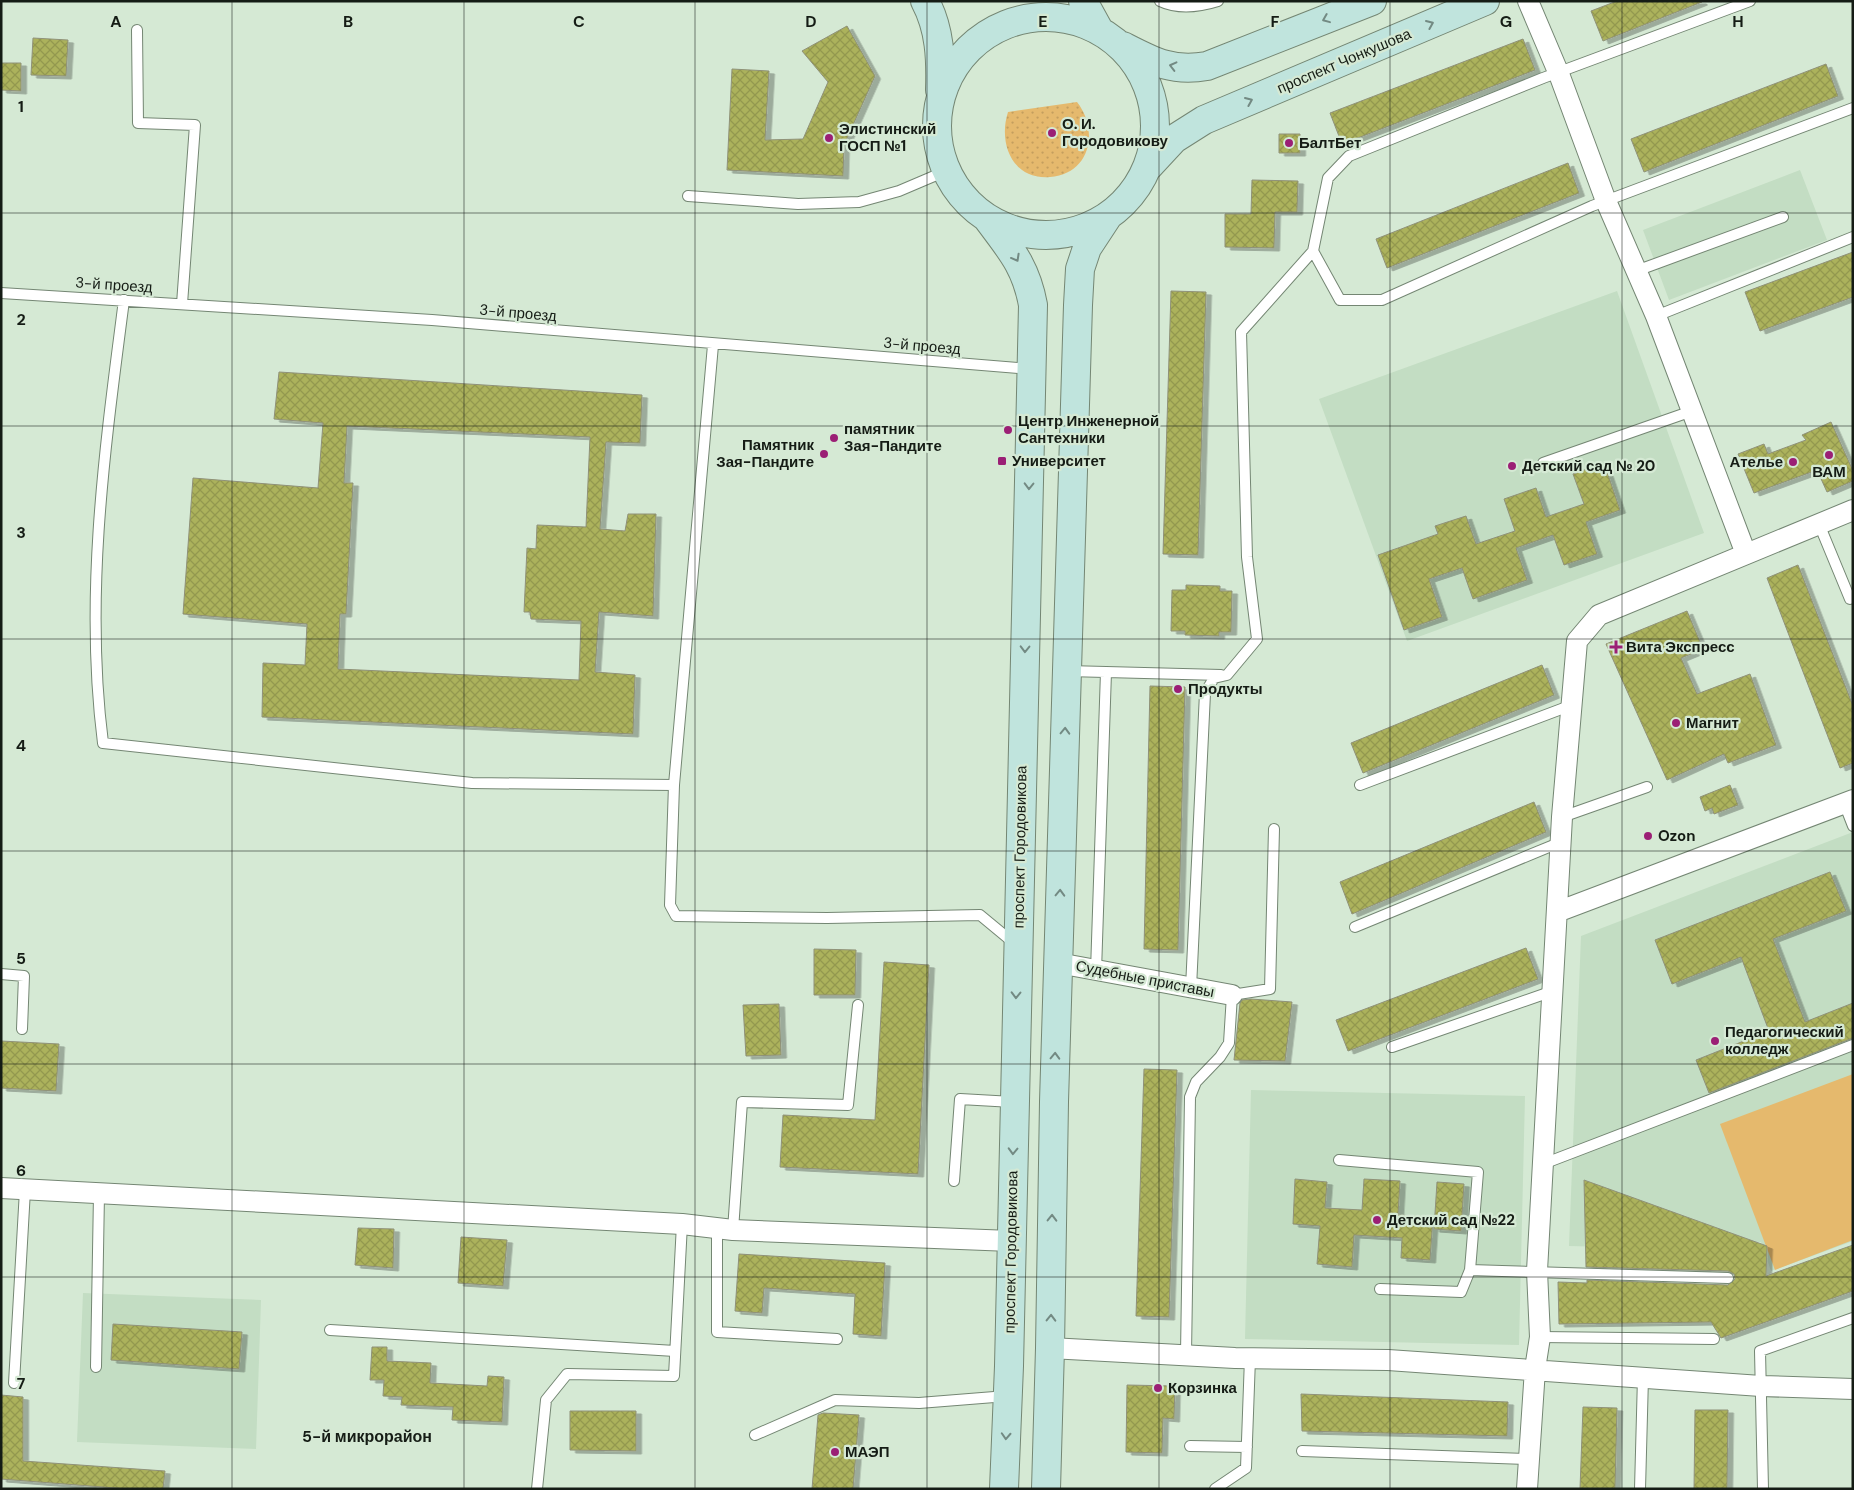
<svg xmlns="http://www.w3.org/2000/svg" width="1854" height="1490" viewBox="0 0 1854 1490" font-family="'DM Sans',sans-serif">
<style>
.built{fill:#c3ddc3}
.grass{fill:url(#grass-dots)}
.park{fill:#e5b96d}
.building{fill:url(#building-cross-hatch);stroke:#8f9179;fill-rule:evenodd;filter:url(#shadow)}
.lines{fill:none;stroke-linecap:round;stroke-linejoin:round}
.lane-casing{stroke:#748673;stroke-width:12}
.street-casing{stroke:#748673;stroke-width:22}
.secondary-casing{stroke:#748673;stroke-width:30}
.lane{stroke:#fff;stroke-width:10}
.street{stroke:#fff;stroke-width:20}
.secondary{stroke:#c0e4dd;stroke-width:28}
.oneway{stroke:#738a83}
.grid{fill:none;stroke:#151c15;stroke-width:1;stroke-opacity:0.55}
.poi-dot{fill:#9b1f75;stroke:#d5e9d4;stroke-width:2}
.labels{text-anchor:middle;stroke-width:4.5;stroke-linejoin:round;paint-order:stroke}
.street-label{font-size:15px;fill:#151c15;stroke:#d5e9d4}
.poi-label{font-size:15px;font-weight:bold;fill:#151c15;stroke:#d5e9d4;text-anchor:start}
.neighbourhood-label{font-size:16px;font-weight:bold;fill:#151c15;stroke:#d5e9d4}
.grid-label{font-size:16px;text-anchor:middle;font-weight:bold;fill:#151c15;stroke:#d5e9d4;stroke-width:4.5;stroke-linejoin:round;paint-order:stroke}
</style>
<defs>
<pattern id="grass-dots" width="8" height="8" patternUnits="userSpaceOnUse" patternTransform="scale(1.25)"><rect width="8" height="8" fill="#e5b96d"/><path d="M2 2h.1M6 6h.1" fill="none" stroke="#c49e5e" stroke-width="1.8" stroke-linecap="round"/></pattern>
<pattern id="building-cross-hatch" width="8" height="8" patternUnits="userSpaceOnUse" patternTransform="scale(1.25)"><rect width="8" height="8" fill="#acb25c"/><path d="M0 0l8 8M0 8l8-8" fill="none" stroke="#93984f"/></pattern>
<filter id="shadow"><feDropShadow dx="5.5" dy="3" stdDeviation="0" flood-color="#0004"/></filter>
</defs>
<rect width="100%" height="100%" fill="#d5e9d4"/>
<path class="built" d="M1800 170 1827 240 1669 300 1643 230Z
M1617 291 1704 533 1407 641 1319 399Z
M1853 832V1241L1771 1271 1761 1242 1609 1247 1569 1246 1581 936Z
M1251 1090 1525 1096 1519 1345 1245 1339Z
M83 1293 261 1300 256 1449 77 1442Z"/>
<path class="grass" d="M1077 102C1099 130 1091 174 1050 177 1012 180 998 143 1008 112Z"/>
<path class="park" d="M1853 1074V1240L1775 1270 1720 1124Z"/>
<path class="building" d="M1617 1H1701L1702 2 1603 41 1591 11Z
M847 26 875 76 844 145 843 176 727 170 732 69 769 71 765 140 803 139 828 82 802 51Z
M33 38 68 40 66 76 31 75Z
M1523 39 1535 70 1342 144 1330 113Z
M1 63H21V91L1 90Z
M1826 64 1838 96 1644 172 1631 139Z
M1279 134H1300V153H1279Z
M1568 163 1579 193 1387 268 1376 239Z
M1252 180 1298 181 1297 212H1275L1274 248 1225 247V214H1251Z
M1853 252V297L1760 331 1745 292Z
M1171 291 1206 292 1198 555 1163 554Z
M279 372 642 395 640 443 606 442 600 529 625 531 628 514H656L653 616 599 612 595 672 635 675 633 734 262 717 263 663 305 665 307 624 183 614 193 478 318 488 323 423 274 419ZM347 426 590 437 586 527 537 525 536 549 527 548 524 612H530L531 619 581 621 579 680 338 669 340 614H346L353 483H344Z
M1831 422 1853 471V481L1827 492 1817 470 1754 493 1738 454 1764 444 1768 454 1806 440 1802 435Z
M1604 463 1620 510 1586 522 1597 554 1564 565 1553 535 1516 548 1527 580 1473 599 1462 568 1429 579 1442 617 1404 630 1378 555 1438 534 1435 526 1466 516 1476 544 1515 531 1504 499 1536 488 1546 517 1584 504 1573 474Z
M1798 565 1853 706V763L1840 768 1767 578Z
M1186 585 1220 586V591H1232L1231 632H1219V636L1185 635V631H1171L1172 590H1186Z
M1687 611 1703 649 1681 658 1697 694 1750 674 1776 745 1728 763 1724 754 1667 780 1606 644Z
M1542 665 1554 695 1363 773 1351 743Z
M1150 686 1185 687 1178 950 1144 949Z
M1730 785 1738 805 1714 814 1712 808 1705 811 1700 797Z
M1534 802 1546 832 1352 914 1340 882Z
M1830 872 1846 911 1773 939 1805 1022 1853 1003V1038L1709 1093 1696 1060 1769 1031 1741 957 1672 984 1655 940Z
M1526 948 1538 979 1348 1051 1336 1020Z
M814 949 856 950 855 995H814Z
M884 962 929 965 918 1174 780 1167 783 1115 875 1120Z
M1251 999 1292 1002 1285 1061 1234 1060 1240 1003 1242 1000Z
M779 1004 781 1055 746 1056 743 1005Z
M1 1041 59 1044 56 1091 1 1088Z
M1144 1069 1177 1070 1169 1317 1136 1316Z
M1295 1179 1327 1182 1325 1208 1362 1210 1364 1179 1400 1181 1398 1215 1433 1217 1430 1260 1401 1258 1402 1238 1354 1235 1352 1267 1317 1264 1320 1226 1293 1224Z
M1584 1180 1767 1246 1766 1276 1853 1245V1291L1721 1338 1711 1322 1559 1324 1558 1282 1587 1283V1280L1728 1285 1735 1279 1734 1274 1728 1271 1586 1267Z
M1437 1182 1464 1184 1461 1231 1434 1229Z
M358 1228 394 1229 393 1268 355 1265Z
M461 1237 507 1240 503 1286 458 1283Z
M739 1254 885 1263 881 1336 853 1334 855 1294 764 1288 762 1313 735 1311Z
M113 1324 242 1332 239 1369 111 1360Z
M372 1347H387V1361L431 1363 430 1383 487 1386 488 1376 504 1377 502 1422 452 1420 453 1407 401 1405 402 1397 383 1396 384 1380H370Z
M1127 1385 1175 1386 1174 1419 1163 1418 1162 1453 1126 1452Z
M1301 1394 1508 1402 1507 1436 1302 1431Z
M1 1395 23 1397V1461L165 1471 163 1489H128L1 1479Z
M1583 1407 1617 1408 1615 1489H1580Z
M1695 1410H1728L1727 1489H1694Z
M570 1411H636V1451L570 1450Z
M823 1413 859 1415 853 1489H812L818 1415Z"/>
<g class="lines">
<g class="lane-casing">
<path id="lane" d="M1160 1C1179 10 1199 7 1218 1
M137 30 138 123 195 125 182 304
M688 196 798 204 859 202 899 191 946 171
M1313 251 1340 300H1382L1592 206 1853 108
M1636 271 1783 217
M1 293 432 320 1030 369
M124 300C105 447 84 595 103 743L472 783 674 785
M1656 316 1853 237
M713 345 674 785 670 905 676 916 827 918 980 915 1015 944
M1543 463 1692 411
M1819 524 1850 599
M1067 671 1106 672
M1360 785 1572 705
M1844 803 1853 826
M1562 817 1647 787
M1355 927 1561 842
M1096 971 1106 672 1221 675
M1 974 24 976 22 1029
M1191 988 1205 693 1214 678 1227 675 1257 639 1247 557 1241 332 1313 251 1328 178 1349 156 1543 78 1750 1
M1392 1047 1553 991
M1339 1160 1478 1172 1470 1270
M1543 1164 1853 1045
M954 1181 960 1099 1013 1102
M717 1229V1332L837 1339
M733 1230 742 1102 848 1105 858 1005
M1380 1289 1461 1292 1470 1270 1728 1278
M330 1330 675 1351
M1540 1337 1714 1339
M1186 1354 1190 1097 1196 1082 1220 1057 1229 1043 1232 995 1270 989 1274 829
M96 1367 99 1194
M14 1383 25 1190
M755 1435 835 1400 919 1403 1007 1396
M1190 1446 1247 1447
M1302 1451 1529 1459
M537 1489 546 1400 567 1374 674 1376 682 1224
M1215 1489 1246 1468 1250 1358
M1640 1489 1643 1377
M1763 1489 1760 1351 1853 1318"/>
</g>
<g class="street-casing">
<path id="street" d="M1528 1 1559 74 1606 201 1656 316 1746 554
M1557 912 1853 800
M1058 963 1232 995
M1 1188 682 1224 733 1230 1011 1241
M1050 1348 1235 1358 1388 1360 1761 1386 1853 1389
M1527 1489 1535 1369 1540 1337 1537 1271 1562 817 1577 641 1599 615 1853 510"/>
</g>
<g class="secondary-casing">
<path id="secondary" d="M925 1C940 29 941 59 940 90
M1083 1 1099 30
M937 126a109 109 0 1 1 218 0a109 109 0 1 1-218 0Z
M1123 46C1154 62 1172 72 1207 66L1372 1
M1148 167 1174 139 1204 120 1485 1
M987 218C1010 249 1026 266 1033 305L1009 1366 1004 1489
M1046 1489 1050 1348 1054 1102 1078 305 1080 269 1087 248 1108 216"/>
</g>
<use href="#lane" class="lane"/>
<use href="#street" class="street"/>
<use href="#secondary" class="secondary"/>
</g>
<defs><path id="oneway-chevron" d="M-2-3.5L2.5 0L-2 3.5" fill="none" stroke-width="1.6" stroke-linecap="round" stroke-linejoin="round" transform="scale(1.25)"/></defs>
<g class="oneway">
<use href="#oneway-chevron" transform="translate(1326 19) rotate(158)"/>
<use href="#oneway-chevron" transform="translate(1430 24) rotate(-23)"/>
<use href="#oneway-chevron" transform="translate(1173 66) rotate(-166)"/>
<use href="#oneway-chevron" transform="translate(1249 101) rotate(-23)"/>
<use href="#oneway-chevron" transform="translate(1016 258) rotate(61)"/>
<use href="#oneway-chevron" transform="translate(1029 486) rotate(91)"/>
<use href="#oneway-chevron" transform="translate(1025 649) rotate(91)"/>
<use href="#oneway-chevron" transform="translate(1065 731) rotate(-88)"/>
<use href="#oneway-chevron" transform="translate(1060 893) rotate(-88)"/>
<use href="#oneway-chevron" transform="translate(1016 995) rotate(91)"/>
<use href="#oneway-chevron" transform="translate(1055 1056) rotate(-88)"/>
<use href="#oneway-chevron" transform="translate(1013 1151) rotate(92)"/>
<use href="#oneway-chevron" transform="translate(1052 1218) rotate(-89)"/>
<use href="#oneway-chevron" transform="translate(1051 1318) rotate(-89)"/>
<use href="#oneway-chevron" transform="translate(1006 1436) rotate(93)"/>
</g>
<path class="grid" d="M232 1V1489M464 1V1489M695 1V1489M927 1V1489M1159 1V1489M1390 1V1489M1622 1V1489M1 213H1853M1 426H1853M1 639H1853M1 851H1853M1 1064H1853M1 1277H1853"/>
<g class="poi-dot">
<circle cx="1052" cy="133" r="5"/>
<circle cx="829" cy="138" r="5"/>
<circle cx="1289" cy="143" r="5"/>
<circle cx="1008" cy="430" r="5"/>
<circle cx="834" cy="438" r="5"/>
<circle cx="824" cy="454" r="5"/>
<circle cx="1829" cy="455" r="5"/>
<rect x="997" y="456" width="10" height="10" rx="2.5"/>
<circle cx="1793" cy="462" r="5"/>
<circle cx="1512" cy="466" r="5"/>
<path d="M1613.5 639.5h5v5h5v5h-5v5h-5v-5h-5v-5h5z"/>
<circle cx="1178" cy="689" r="5"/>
<circle cx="1676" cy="723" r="5"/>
<circle cx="1648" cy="836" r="5"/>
<circle cx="1715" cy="1041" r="5"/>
<circle cx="1377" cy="1220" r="5"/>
<circle cx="1158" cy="1388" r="5"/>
<circle cx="835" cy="1452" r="5"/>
</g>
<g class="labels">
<g class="street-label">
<text transform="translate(1344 61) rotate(-23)" y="5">проспект Чонкушова</text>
<text transform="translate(114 285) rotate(4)" y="5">3-й проезд</text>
<text transform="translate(518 313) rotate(5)" y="5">3-й проезд</text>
<text transform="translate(922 346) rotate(5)" y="5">3-й проезд</text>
<text transform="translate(1020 847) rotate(-89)" y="5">проспект Городовикова</text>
<text transform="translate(1145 979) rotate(11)" y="5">Судебные приставы</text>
<text transform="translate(1011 1252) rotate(-89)" y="5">проспект Городовикова</text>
</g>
<g class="poi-label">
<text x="1062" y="129">О. И.<tspan x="1062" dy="17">Городовикову</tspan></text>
<text x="839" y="134">Элистинский<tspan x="839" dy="17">ГОСП №1</tspan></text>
<text x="1299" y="148">БалтБет</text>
<text x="1018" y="426">Центр Инженерной<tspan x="1018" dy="17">Сантехники</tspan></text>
<text x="844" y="434">памятник<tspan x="844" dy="17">Зая-Пандите</tspan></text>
<text x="814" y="450" text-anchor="end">Памятник<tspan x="814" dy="17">Зая-Пандите</tspan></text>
<text x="1012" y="466">Университет</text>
<text x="1783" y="467" text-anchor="end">Ателье</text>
<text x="1522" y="471">Детский сад № 20</text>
<text x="1829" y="477" text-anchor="middle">ВАМ</text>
<text x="1626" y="652">Вита Экспресс</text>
<text x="1188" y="694">Продукты</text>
<text x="1686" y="728">Магнит</text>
<text x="1658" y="841">Ozon</text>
<text x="1725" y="1037">Педагогический<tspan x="1725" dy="17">колледж</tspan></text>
<text x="1387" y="1225">Детский сад №22</text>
<text x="1168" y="1393">Корзинка</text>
<text x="845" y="1457">МАЭП</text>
</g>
<g class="neighbourhood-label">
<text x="367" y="1442">5-й микрорайон</text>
</g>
</g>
<g class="grid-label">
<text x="116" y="27">A</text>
<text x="348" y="27">B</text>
<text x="579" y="27">C</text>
<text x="811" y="27">D</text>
<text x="1043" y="27">E</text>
<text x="1275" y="27">F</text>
<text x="1506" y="27">G</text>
<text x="1738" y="27">H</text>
<text x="21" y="112">1</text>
<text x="21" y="325">2</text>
<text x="21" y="538">3</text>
<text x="21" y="751">4</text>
<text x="21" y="964">5</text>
<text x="21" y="1176">6</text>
<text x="21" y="1389">7</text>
</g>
<rect width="1854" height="1490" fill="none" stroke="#151c15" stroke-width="5"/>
</svg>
